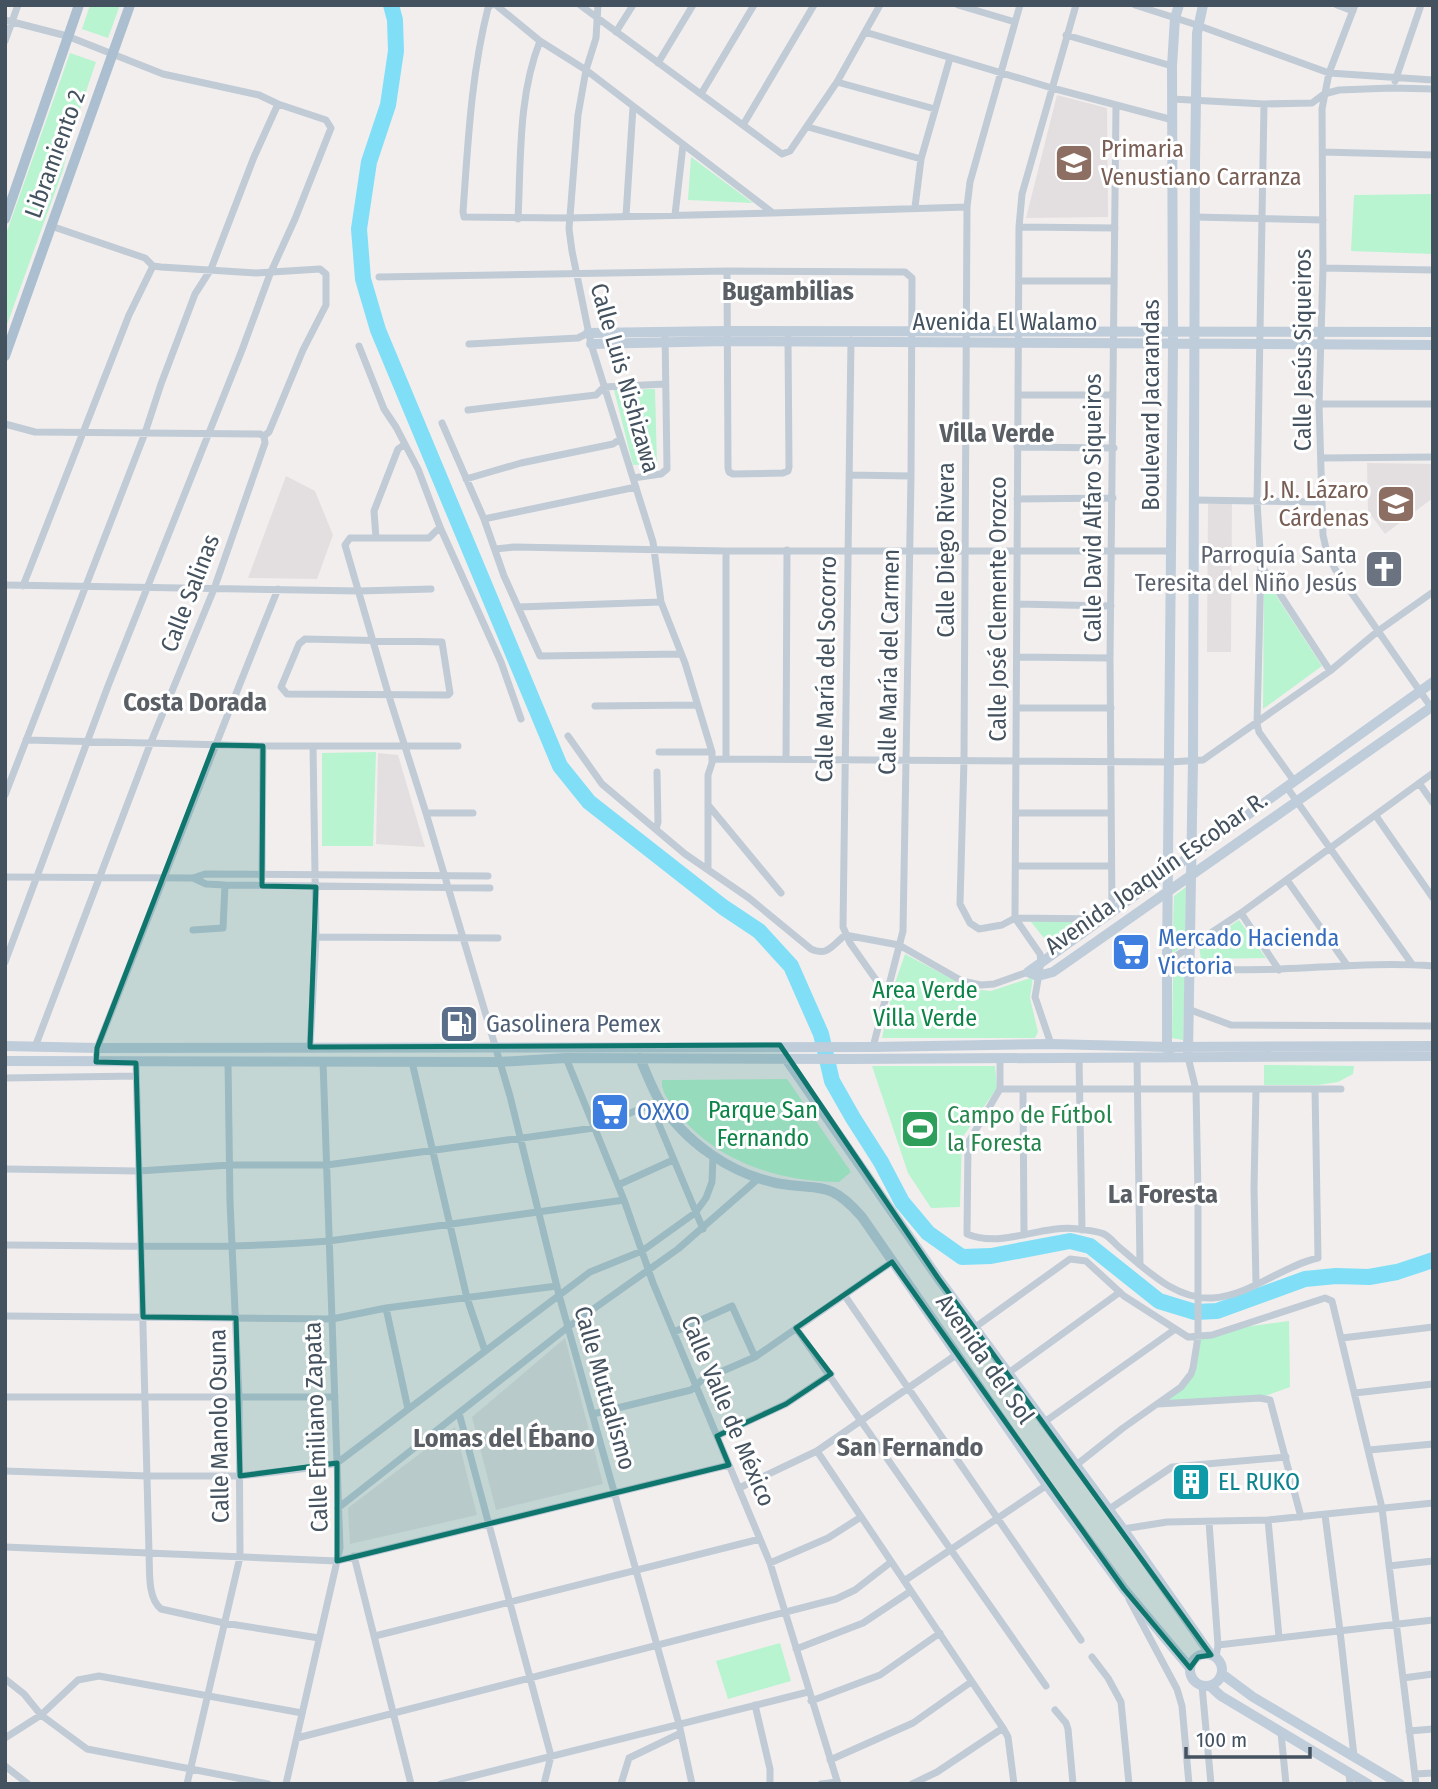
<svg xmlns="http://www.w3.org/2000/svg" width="1438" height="1789" viewBox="0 0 1438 1789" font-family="'Fira Sans Condensed',sans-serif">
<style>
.education{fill:#e3dfe0}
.green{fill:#b8f4cf}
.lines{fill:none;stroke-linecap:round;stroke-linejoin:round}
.river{stroke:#80dff7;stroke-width:16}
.street{stroke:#c0cbd6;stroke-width:7}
.secondary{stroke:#bfccda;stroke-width:10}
.primary{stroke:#abbfd1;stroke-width:10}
.marked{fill:#0f766e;fill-opacity:0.2;stroke:#0f766e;stroke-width:5;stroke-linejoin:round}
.labels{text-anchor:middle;stroke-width:6;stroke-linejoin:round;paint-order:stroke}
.education-label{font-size:24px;fill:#785e54;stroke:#fff;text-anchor:start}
.street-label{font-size:24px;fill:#44525f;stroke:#fff}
.worship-label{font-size:24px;fill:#5b616d;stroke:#fff;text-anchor:end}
.shop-label{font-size:24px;fill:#366cbe;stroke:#fff;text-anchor:start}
.park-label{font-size:24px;fill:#0c8347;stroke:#fff}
.service-label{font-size:24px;fill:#4e5e75;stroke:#fff;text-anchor:start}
.leisure-label{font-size:24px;fill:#27864d;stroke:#fff;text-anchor:start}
.culture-label{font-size:24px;fill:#0d838f;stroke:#fff;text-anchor:start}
.neighbourhood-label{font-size:26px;font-weight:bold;fill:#5a5f65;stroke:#fff}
</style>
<rect width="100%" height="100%" fill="#f2eeee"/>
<path class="education" d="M1057 95 1107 108 1108 217 1026 218Z
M1367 463 1433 464V498L1385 534 1368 511Z
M286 476 315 491 333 535 317 579 248 578Z
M1208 504H1232L1231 652H1207Z
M378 753 398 755 425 847 376 844Z
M565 1338 603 1484 496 1510 472 1417Z
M455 1427 477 1515 350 1544 348 1508Z"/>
<path class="green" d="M90 5H120L108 38 82 29Z
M70 53 96 62 70 139 63 170 5 330V237Z
M691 157 753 203 688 200Z
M1433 194V254L1351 251 1354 195Z
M655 389 657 464 633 465 614 390Z
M1264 577 1322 666 1263 709Z
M376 752 373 846H322V753Z
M1186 887 1185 944 1172 954 1174 896Z
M1097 916 1052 948 1027 917Z
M1239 920 1266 958 1201 959 1199 947Z
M905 954 971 989 991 991 1033 977 1030 998 1038 1032 1035 1038H882L893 989Z
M1185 974 1183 1040 1172 1038 1173 976Z
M1264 1065 1354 1066 1353 1074 1338 1082 1318 1085H1264Z
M872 1066H995L997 1088 962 1138 960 1207 931 1208 908 1173Z
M787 1079 851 1172 839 1182C778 1182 712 1160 675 1109 668 1099 661 1092 662 1080Z
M1289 1321 1290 1387 1260 1398 1158 1404 1188 1380 1200 1336 1230 1329Z
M780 1643 791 1681 728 1699 716 1661Z"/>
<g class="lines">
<path class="river" d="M391 5 395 20 396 51 388 105 369 162 359 229 363 279 378 330 560 766 589 802 723 907 759 931 791 966 821 1034 832 1081 853 1118 881 1162 902 1202 928 1233 962 1257 991 1256 1070 1241 1090 1246 1159 1301 1195 1312 1217 1311 1305 1279 1336 1276 1369 1277 1397 1272 1433 1260"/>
<path class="street" d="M491 5 488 8C471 75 468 143 463 212L464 217 570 218 772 213
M496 5 540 41 586 70 773 213 967 207
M580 5 782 154 790 151 837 82 880 5
M598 5 596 38 586 70 578 115 569 229 572 251 591 344 653 542 661 602 685 663 712 752V763L708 775V869
M958 5 1015 22
M1020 5 970 182 967 207 964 760 960 904 970 923 979 929 1002 925 1015 918 1102 919
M1135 5 1197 25 1329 73 1433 80
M1337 5 1353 11
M1355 5 1329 73 1322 109 1323 268 1319 404 1323 535 1327 553 1335 569 1433 710
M5 20 67 36 163 74 259 95 278 104 326 120 331 128 295 219 270 274 242 350 108 686 5 962
M616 32 633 5
M865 32 1052 88 1173 120
M1066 35 1172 66
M5 41 18 5
M658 63 693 5
M1395 81 1421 5
M837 82 935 109
M701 94 754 5
M1172 99 1264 104 1312 103 1324 94 1339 90 1392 88 1433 89
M1264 104 1257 502 1261 565 1257 724 1259 732 1294 781
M743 125 814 5
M808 127 921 159
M1323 152 1433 155
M915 207 921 159 950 58
M675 215 683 145
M626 216 633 107
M1194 217 1323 220
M518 219C521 160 518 96 540 41
M1019 227 1115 228
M1323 268 1433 270
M727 271 728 468 729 472 733 474 783 473 788 471 789 467 788 338
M379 277 727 271 905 272 912 278 911 476 903 931 873 1047
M1019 281H1114
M851 340 843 927 850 943 886 994
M469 344 578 338 588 333
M359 346 384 409 396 427 418 469 440 527 501 662 521 719
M1018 395H1113
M1319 404H1433
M468 410 596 395 604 387 665 384
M442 423 484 519 504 576 540 656 680 654
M5 424 35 432 260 434 264 436
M1017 447 1114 448
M1322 458 1433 457
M850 475 911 476
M633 478 661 474 667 469 665 332
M466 479 521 463 613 444 620 439
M1017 499 1113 498
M1193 500 1322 502
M484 519 636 487
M440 527 429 538H350L345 545 388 693 426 813 510 1096 559 1295 679 1724 692 1784
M376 538 374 511 398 449 405 444
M495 549 514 547 726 551H1171
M1261 565 1330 671
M5 585 359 591 431 589
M23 586 129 315 153 266
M1017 604 1111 606
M518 607 661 602
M305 639 442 642 450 693 448 695 287 694 281 687 299 644Z
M1017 657 1110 658
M595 706 697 705
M1017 708H1111
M568 736 602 784 685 854 749 898 811 949C827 957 833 945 845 935L899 945 962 981 981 985 994 984 1028 972
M26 740 263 746H458
M659 752H712
M726 758V551
M712 759 1170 762 1203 760 1330 671 1378 631 1433 592
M786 759 787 550
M1419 783 1433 803
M1286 786 1412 964
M5 795 145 433 161 384 195 294 211 269 254 157 278 104
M709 806 781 893
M426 813H473
M1016 813H1111
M1376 816 1433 898
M656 829 658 822 657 772
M1016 866H1111
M5 877 193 878 205 874 488 876
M193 878 206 884 225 885 490 888
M262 878 263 746
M1287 880 1347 965
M1112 913 1110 658 1116 105
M1241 913 1279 970
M193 930 223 928 225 885
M316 937 498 938
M1167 962 1241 913 1433 773
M1167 972C1205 968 1243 971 1281 969 1332 967 1382 962 1433 966
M1188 1009 1231 1025 1433 1026
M1051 1044 1035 997 1041 962 1040 954 1015 918 1019 227 1022 194 1076 5
M35 1047 151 742 214 589 265 443 264 436 269 432 303 350 326 305V274L320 269 256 273 161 267 153 266 145 258 51 226
M310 1047 316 937 313 746
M1079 1057 1082 1230
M1137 1057 1140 1265
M566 1058 624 1200 653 1283 770 1563 838 1784
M96 1062 97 1048C158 895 216 741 278 589
M412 1062 467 1298 485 1351
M136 1063 149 1553C150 1570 147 1598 161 1609L224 1623 319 1638
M5 1078 136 1076
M1000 1089 968 1143 967 1234C1002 1249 1041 1224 1078 1229 1085 1230 1098 1231 1104 1234 1110 1237 1115 1244 1120 1248 1147 1270 1175 1300 1213 1298 1251 1295 1282 1266 1318 1258L1315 1089
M1000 1089H1341
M1000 1089V1058
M1256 1089 1254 1188 1256 1283
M1023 1090 1024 1235
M5 1169 139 1171 230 1165H327L594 1128 647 1106 653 1110 703 1229
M618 1185 673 1160
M5 1245C113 1245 221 1250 329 1241L624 1200
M845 1296 1081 1640
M386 1308 408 1409
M5 1316 332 1319 386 1308 557 1286
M796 1328 1046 1686
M974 1328 1070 1259 1086 1261 1124 1296 1188 1337 1212 1335 1325 1298 1332 1301 1382 1508 1416 1784
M674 1332 732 1306 755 1357
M1342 1338 1433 1327
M1007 1374 1120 1292
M1355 1393 1433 1384
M5 1397H335
M1158 1404 1260 1398 1270 1400 1301 1517
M459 1413 551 1756 544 1784
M593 1414 691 1390 702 1380 755 1357 892 1262
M1043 1423 1174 1330
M717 1436 786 1404 831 1374
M1369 1450 1433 1444
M817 1451 1003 1728 1008 1737 1014 1784
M1075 1466 1123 1428 1181 1387 1191 1374 1193 1368 1198 1337V1194L1196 1090 1188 1057
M5 1471 147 1476H240L318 1467 337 1463 590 1272 642 1251 695 1213 706 1198 712 1182 713 1156
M739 1488 817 1451 956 1355
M338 1508 568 1327 678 1249 759 1178
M1108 1510 1172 1467 1286 1457
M1325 1515 1340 1631 1354 1756
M1268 1520 1279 1637
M1209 1522 1218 1645
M1123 1529 1167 1522 1268 1520 1433 1503
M5 1547 337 1561 729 1465
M354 1556 411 1784
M770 1563 828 1538 861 1517
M1389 1566 1433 1561
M904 1581 1047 1485
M1129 1599 1177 1689 1182 1706 1189 1784
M375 1636 760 1539
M796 1649 863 1623 911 1591
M1092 1657 1108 1678 1121 1702 1129 1784
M1216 1657 1218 1645 1433 1620
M1403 1678 1433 1674
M5 1679 24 1694 41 1715 87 1749 268 1784
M1202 1686 1211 1784
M811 1701 880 1675 940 1633
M755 1705 770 1769V1784
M1055 1710 1066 1723 1068 1729 1073 1784
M1409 1731 1433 1729
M1281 1733 1286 1784
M5 1738 41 1715 78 1680 99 1676 302 1713
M297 1738 836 1599 855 1590 891 1562
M830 1760 913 1723 971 1682
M5 1766 28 1784
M1349 1772 1350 1784
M1415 1774 1433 1773
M187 1784 240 1557 239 1397 230 1202 228 1062
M286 1784 340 1548 323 1062
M441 1784 808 1692
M621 1784 629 1758 681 1733
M821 1784 837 1782
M912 1784 937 1772 1003 1728"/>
<path class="secondary" d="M588 333 726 331 1433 332
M591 344 726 341 1433 345
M1028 972 1433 682
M1028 972 1038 976 1053 972 1433 706
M5 1046 97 1048 873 1047 1051 1044 1167 1047 1433 1046
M1188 1053 1193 761 1195 163 1197 33 1203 5
M1169 1054 1167 1047V962L1173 345 1172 66 1175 18 1179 5
M640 1058C646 1073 652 1088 660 1102 685 1142 730 1173 776 1183 820 1191 829 1179 862 1217L1047 1485 1124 1589 1190 1668
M786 1059 938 1278 1123 1529 1211 1655
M5 1061 499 1062 566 1058 847 1059 1433 1056
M1190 1670a16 16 0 1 1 32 0a16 16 0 1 1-32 0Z
M1222 1674 1253 1697 1400 1784
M1210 1686 1221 1696 1368 1784"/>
<path class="primary" d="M5 219 79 5
M5 356 130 5"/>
</g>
<path class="marked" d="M214 745 263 746 262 886 316 887 310 1047 780 1045 938 1278 1211 1655 1198 1657 1190 1668 1124 1589 892 1262 796 1328 831 1374 786 1404 717 1436 729 1465 337 1561V1463L240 1476 236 1318 143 1317 136 1063 96 1062 97 1048Z"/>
<defs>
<g id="school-square" transform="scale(2.0125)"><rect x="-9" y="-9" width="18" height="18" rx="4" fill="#8d6e63" stroke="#fff"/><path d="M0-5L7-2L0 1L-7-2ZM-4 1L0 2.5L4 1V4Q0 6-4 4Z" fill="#fff"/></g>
<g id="church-square" transform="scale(2.0125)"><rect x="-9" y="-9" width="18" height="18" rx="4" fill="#6b7280" stroke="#fff"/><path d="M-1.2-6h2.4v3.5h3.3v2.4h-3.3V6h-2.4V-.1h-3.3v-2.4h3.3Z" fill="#fff"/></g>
<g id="supermarket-square" transform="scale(2.0125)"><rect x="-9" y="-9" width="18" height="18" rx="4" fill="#3f7fe0" stroke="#fff"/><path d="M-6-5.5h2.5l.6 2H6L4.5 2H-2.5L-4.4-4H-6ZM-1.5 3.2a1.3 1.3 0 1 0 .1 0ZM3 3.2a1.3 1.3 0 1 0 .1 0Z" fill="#fff"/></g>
<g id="fuel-square" transform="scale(2.0125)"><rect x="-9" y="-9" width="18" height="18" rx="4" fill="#5c6f8a" stroke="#fff"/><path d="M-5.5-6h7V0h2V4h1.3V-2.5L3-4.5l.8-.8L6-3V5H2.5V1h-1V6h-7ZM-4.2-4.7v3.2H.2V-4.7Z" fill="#fff"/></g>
<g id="stadium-square" transform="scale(2.0125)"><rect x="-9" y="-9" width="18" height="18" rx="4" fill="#2e9e5b" stroke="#fff"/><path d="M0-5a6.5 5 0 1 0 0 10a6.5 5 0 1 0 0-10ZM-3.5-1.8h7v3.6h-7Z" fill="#fff"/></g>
<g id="building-square" transform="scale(2.0125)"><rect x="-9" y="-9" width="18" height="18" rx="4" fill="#0f9aa8" stroke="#fff"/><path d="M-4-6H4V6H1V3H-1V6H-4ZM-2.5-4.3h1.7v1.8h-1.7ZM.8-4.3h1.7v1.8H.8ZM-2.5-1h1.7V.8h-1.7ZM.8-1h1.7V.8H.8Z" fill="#fff"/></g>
</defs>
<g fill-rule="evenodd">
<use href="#school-square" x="1074" y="163"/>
<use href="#school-square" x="1396" y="504"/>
<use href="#church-square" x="1384" y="569"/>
<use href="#supermarket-square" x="1131" y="952"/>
<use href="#fuel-square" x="459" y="1024"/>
<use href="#supermarket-square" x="610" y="1112"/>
<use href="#stadium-square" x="920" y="1129"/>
<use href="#building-square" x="1191" y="1482"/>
</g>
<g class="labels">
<g class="education-label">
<text x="1101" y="157">Primaria<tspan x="1101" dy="28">Venustiano Carranza</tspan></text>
<text x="1369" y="498" text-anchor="end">J. N. Lázaro<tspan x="1369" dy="28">Cárdenas</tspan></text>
</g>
<g class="street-label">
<text transform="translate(55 154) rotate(-70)" y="8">Libramiento 2</text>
<text x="1005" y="330">Avenida El Walamo</text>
<text transform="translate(1303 350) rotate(-90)" y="8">Calle Jesús Siqueiros</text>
<text transform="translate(625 378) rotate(74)" y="8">Calle Luis Nishizawa</text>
<text transform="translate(1151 405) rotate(-90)" y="8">Boulevard Jacarandas</text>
<text transform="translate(1093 508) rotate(-90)" y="8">Calle David Alfaro Siqueiros</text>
<text transform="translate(946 550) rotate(-90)" y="8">Calle Diego Rivera</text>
<text transform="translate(190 593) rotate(-69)" y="8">Calle Salinas</text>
<text transform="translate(998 609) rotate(-90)" y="8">Calle José Clemente Orozco</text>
<text transform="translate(889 662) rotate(-89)" y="8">Calle María del Carmen</text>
<text transform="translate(826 669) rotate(-89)" y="8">Calle María del Socorro</text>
<text transform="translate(1156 873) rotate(-35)" y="8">Avenida Joaquín Escobar R.</text>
<text transform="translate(985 1359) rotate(55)" y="8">Avenida del Sol</text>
<text transform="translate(605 1388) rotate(74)" y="8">Calle Mutualismo</text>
<text transform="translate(728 1411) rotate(67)" y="8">Calle Valle de México</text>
<text transform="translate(219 1426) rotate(-91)" y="8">Calle Manolo Osuna</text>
<text transform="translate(316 1427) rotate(-92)" y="8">Calle Emiliano Zapata</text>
</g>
<g class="worship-label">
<text x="1357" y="563">Parroquía Santa<tspan x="1357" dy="28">Teresita del Niño Jesús</tspan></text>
</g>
<g class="shop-label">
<text x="1158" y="946">Mercado Hacienda<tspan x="1158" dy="28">Victoria</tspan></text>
<text x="637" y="1120">OXXO</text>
</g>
<g class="park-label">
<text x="925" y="998">Area Verde<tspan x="925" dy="28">Villa Verde</tspan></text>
<text x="763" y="1118">Parque San<tspan x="763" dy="28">Fernando</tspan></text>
</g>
<g class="service-label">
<text x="486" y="1032">Gasolinera Pemex</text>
</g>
<g class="leisure-label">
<text x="947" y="1123">Campo de Fútbol<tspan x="947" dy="28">la Foresta</tspan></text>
</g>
<g class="culture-label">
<text x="1218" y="1490">EL RUKO</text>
</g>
<g class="neighbourhood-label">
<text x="788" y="300">Bugambilias</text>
<text x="997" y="442">Villa Verde</text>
<text x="195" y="711">Costa Dorada</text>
<text x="1163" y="1203">La Foresta</text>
<text x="504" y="1447">Lomas del Ébano</text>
<text x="910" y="1456">San Fernando</text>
</g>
</g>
<rect width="1438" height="1789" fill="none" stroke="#44525f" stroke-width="14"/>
<path d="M1186 1747v10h124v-10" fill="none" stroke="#44525f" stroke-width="3.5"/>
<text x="1196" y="1747" font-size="21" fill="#44525f" stroke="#ffffff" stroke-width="5" paint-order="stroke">100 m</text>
</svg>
